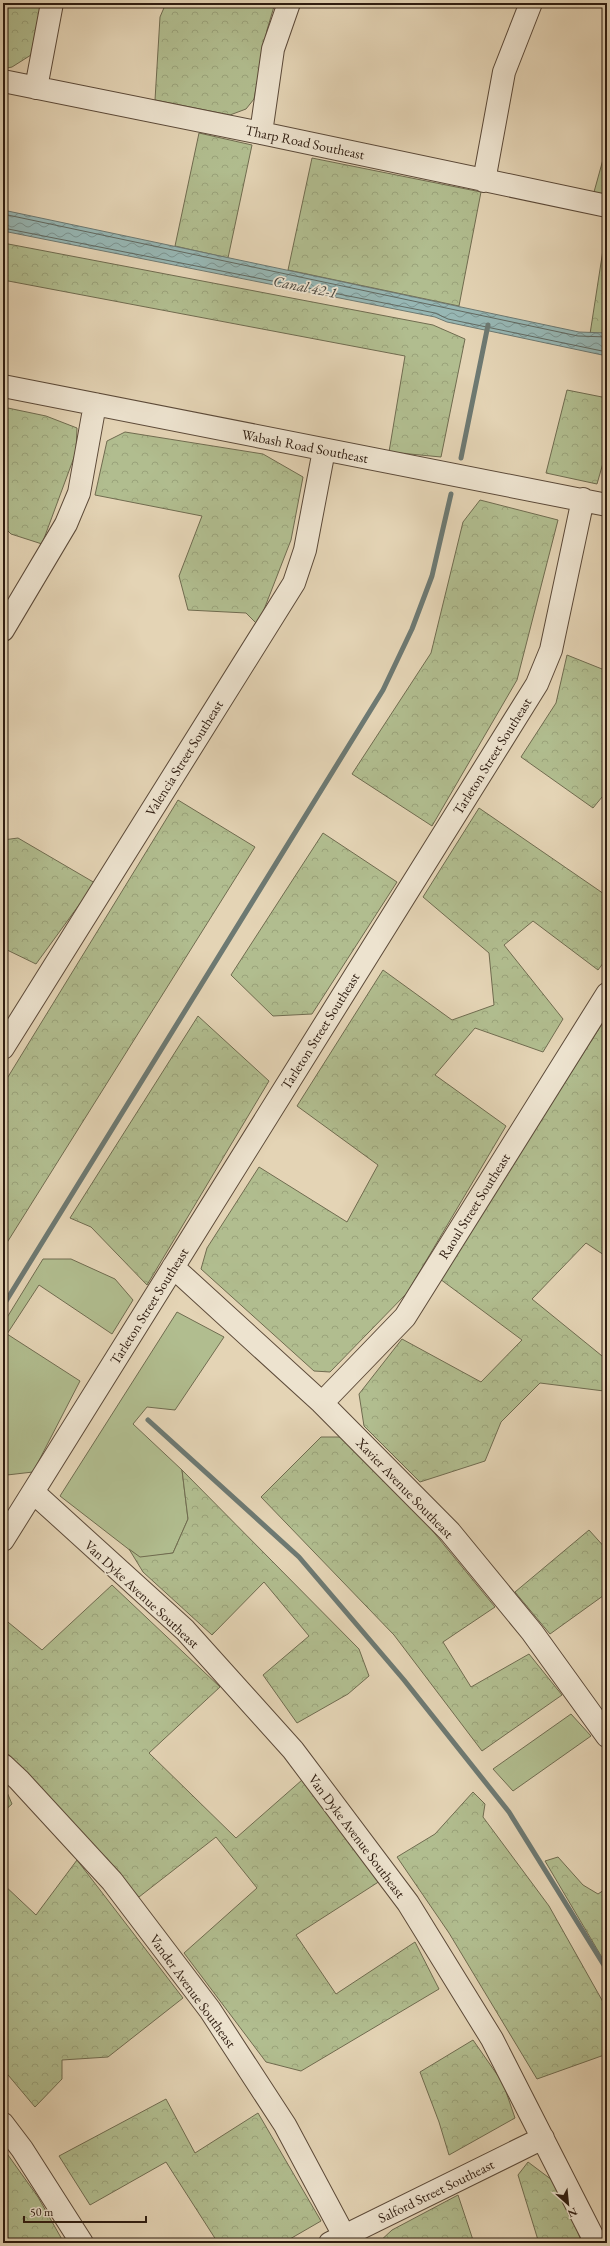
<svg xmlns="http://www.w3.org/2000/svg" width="610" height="2246" viewBox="0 0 610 2246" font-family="'EB Garamond',serif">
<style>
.grass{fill:#b1bd8f;stroke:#706c50}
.forest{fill:url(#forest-crowns);stroke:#706c50}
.water{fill:url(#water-waves);stroke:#6d7972}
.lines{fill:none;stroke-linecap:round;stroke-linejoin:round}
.shore{stroke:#626a62;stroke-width:1}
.stream{stroke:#6d7972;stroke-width:5}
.minor-casing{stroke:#5c4a39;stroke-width:24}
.minor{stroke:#ede3cf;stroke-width:22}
.labels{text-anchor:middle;stroke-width:3.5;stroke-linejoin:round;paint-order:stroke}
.street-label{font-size:14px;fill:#2e1c10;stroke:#ede3cf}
.water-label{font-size:15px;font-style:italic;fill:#4e4a41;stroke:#ede3cf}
</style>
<defs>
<pattern id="forest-crowns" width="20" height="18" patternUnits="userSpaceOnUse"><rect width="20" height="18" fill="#b1bd8f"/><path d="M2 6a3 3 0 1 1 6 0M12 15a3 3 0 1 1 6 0" fill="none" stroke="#99a27a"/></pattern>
<pattern id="water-waves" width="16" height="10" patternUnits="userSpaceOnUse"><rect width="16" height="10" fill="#97b7b4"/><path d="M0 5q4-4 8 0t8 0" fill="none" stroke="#7c9491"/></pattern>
</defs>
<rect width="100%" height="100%" fill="#e4d4b5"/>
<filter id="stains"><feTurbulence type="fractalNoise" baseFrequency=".005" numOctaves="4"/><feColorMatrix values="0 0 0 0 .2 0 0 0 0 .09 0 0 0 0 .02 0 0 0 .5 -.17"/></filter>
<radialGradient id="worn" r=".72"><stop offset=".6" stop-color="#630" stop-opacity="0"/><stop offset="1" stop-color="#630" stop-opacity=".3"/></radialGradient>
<path class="grass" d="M43 1259H71L115 1279 133 1300 112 1334 39 1285 7 1334 80 1381 33 1472 7 1475 3 1473V1324Z
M177 1312 224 1337 175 1410 147 1407 133 1424 182 1470 188 1519 173 1553 140 1558 60 1496Z
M571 1714 591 1736 513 1791 493 1769Z"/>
<path class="forest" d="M3 3H41L31 55 12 67 3 69Z
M166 3H275L267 30 254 99 246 109 230 115 155 100 160 17Z
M199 133 252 145 228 258 175 246Z
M607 145V195L594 192Z
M312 158 481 192 459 306 288 270Z
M607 224V333L590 334Z
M3 243 433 325 465 339 441 457 389 452 405 356 3 280Z
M567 390 607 398V449L597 484 546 473Z
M3 407 46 416 77 428 76 452 42 544 11 534 3 526Z
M125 432 263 454 303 477 291 540 258 625 246 613 188 610 179 576 202 516 95 495 107 441Z
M480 500 558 520 517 680 432 826 352 774 431 653 463 522Z
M567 655 607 671V791L593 808 521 757 556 703Z
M178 800 255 847 3 1249V1085Z
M479 808 607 896V958L598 970 533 921 504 945 563 1019 543 1052 475 1028 435 1075 506 1126 407 1293 330 1372 314 1371 201 1269 207 1248 259 1167 347 1222 378 1165 297 1106 383 970 452 1020 494 1005 489 953 423 897Z
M323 833 397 882 312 1014 273 1016 231 975Z
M18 838 95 883 36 964 3 948V840Z
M198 1016 269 1081 147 1285 91 1227 70 1218Z
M607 1016V1257L586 1243 532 1299 607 1360V1387L604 1391 540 1383 501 1422 485 1461 420 1482 364 1426 359 1394 402 1339 481 1382 522 1340 440 1279Z
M321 1437H341L422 1518 495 1607 443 1642 471 1687 529 1654 562 1695 482 1751 394 1635 261 1497Z
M182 1470 359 1649 369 1676 348 1694 297 1723 263 1675 309 1636 264 1582 212 1635 143 1572 129 1549 140 1557 173 1553 188 1519Z
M589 1530 607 1550V1593L550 1634 515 1592Z
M112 1585 220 1687 149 1753 236 1838 302 1780 380 1881 296 1935 336 1994 415 1942 439 1989 301 2071 266 2062 184 1953 257 1888 216 1837 139 1897 3 1754V1618L42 1650Z
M3 1783 12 1804 3 1812Z
M473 1792 485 1804 483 1817 549 1906 607 2009V2054L537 2079 449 1933 397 1857 435 1834Z
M558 1857 583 1885 598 1894 607 1888V1966L545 1861Z
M77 1860 183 1998 108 2057 62 2060V2079L35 2107 3 2069V1884L36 1915Z
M473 2040 503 2083 515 2118 449 2155 439 2122 420 2072Z
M166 2099 195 2153 258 2113 321 2221 283 2243H218L166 2162 90 2205 59 2156Z
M3 2148 38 2197 64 2243H3Z
M528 2162 560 2186 582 2243H528L538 2240 518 2175Z
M458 2195 474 2243H378L392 2230Z"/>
<path class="water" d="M3 210 579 332 607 333V356L447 322 435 317 3 231Z"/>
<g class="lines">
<path class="shore" d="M3 214 578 336 607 337
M3 228 435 313 448 319 607 352"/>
<path class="stream" d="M461 458 488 325
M3 1306 383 690 412 629 432 576 451 494
M148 1420 299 1557 404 1680 509 1812 607 1970"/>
<g class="minor-casing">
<path id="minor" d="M3 81 261 133 607 206
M36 88 52 3
M261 133 273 49 289 3
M484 181 504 72 531 3
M3 386 607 505
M3 630 66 524 79 493 95 404
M3 1048 294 583 305 550 324 450
M173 1267 322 1403 450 1532 532 1632 607 1736
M322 1403 405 1317 607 994
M33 1492 185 1630 293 1750 408 1903 492 2039 596 2243
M3 1540 537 684 551 650 583 499
M3 1765 19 1780 112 1881 210 2010 285 2125 348 2243
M3 2124 22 2149 82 2243
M330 2243 543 2138"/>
</g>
<use href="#minor" class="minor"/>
</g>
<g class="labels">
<g class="street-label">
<text transform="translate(305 142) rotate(12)" y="5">Tharp Road Southeast</text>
<text transform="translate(305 446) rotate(11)" y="5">Wabash Road Southeast</text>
<text transform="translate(492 756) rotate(-58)" y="5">Tarleton Street Southeast</text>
<text transform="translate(184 758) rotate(-58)" y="5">Valencia Street Southeast</text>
<text transform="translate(320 1031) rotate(-58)" y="5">Tarleton Street Southeast</text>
<text transform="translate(474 1206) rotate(-58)" y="5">Raoul Street Southeast</text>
<text transform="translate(149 1306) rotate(-58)" y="5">Tarleton Street Southeast</text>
<text transform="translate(405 1488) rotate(46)" y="5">Xavier Avenue Southeast</text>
<text transform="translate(142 1594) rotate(43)" y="5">Van Dyke Avenue Southeast</text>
<text transform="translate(357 1836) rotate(53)" y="5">Van Dyke Avenue Southeast</text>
<text transform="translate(193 1991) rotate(54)" y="5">Vander Avenue Southeast</text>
<text transform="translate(436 2191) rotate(-26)" y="5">Salford Street Southeast</text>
</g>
<g class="water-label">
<text transform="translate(305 287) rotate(11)" y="5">Canal 42-1</text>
</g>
</g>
<rect width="610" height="2246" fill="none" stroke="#e4d4b5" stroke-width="16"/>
<rect x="4" y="4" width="602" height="2238" fill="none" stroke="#2e1c10" stroke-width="2"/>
<rect x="8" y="8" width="594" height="2230" fill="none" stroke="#2e1c10"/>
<g transform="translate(568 2204) rotate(153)" stroke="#ede3cf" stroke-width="3" paint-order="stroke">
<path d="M0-3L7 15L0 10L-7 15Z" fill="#2e1c10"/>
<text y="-6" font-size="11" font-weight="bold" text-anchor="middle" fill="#2e1c10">N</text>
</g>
<path d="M24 2216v6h122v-6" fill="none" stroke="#2e1c10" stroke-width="2"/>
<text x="30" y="2216" font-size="12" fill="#2e1c10" stroke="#ede3cf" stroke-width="3" paint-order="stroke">50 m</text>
<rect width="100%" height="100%" filter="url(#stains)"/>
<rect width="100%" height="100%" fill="url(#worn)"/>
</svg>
